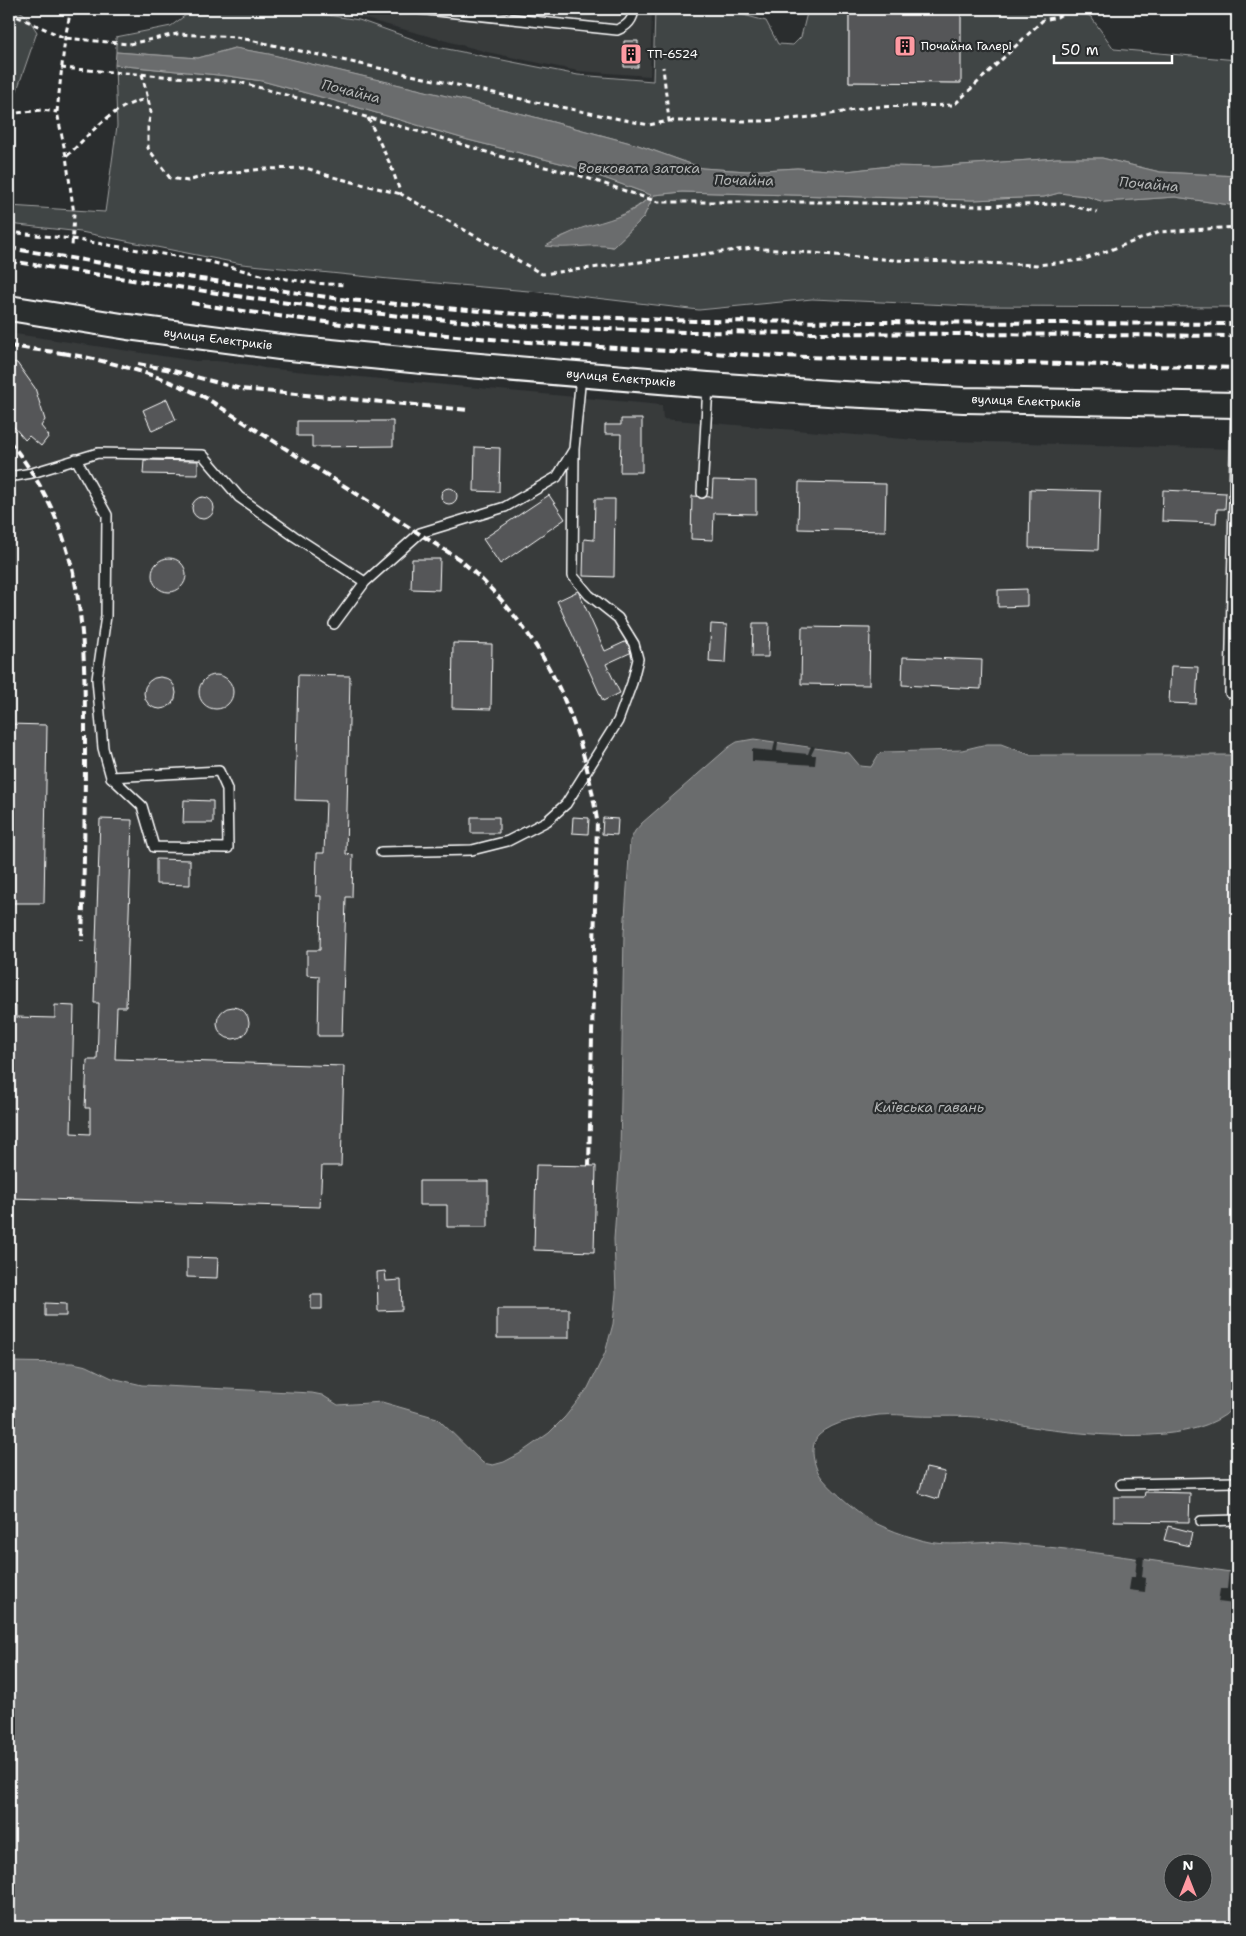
<svg xmlns="http://www.w3.org/2000/svg" width="1246" height="1936" viewBox="0 0 1246 1936" font-family="'Shantell Sans',sans-serif">
<style>
.built{fill:#373a3b}
.green{fill:#414445;stroke:#a0a2a2}
.water{fill:#6a6c6d;stroke:#a6a7a7;fill-rule:evenodd}
.pier{fill:#2a2d2e}
.building{fill:#555758;stroke:#fff}
.lines{fill:none;stroke-linecap:round;stroke-linejoin:round}
.lane-casing{stroke:#fff;stroke-width:12}
.secondary-casing{stroke:#fff;stroke-width:28}
.path{stroke:#fff;stroke-width:3;stroke-dasharray:5 4;stroke-linecap:butt}
.lane{stroke:#2a2d2e;stroke-width:9}
.secondary{stroke:#2a2d2e;stroke-width:24}
.rail{stroke:#fff;stroke-width:4;stroke-dasharray:8 4;stroke-linecap:butt}
.labels{text-anchor:middle;stroke-width:4.5;stroke-linejoin:round;paint-order:stroke}
.poi-label{font-size:12px;fill:#fff;stroke:#2a2d2e;text-anchor:start}
.street-label{font-size:12px;fill:#fff;stroke:#2a2d2e}
.water-label{font-size:14px;font-style:italic;fill:#b4b6b6;stroke:#2a2d2e}
</style>
<rect width="100%" height="100%" fill="#2a2d2e"/>
<filter id="ink" filterUnits="userSpaceOnUse"><feTurbulence type="fractalNoise" baseFrequency=".02" numOctaves="2"/><feDisplacementMap in="SourceGraphic" scale="10" xChannelSelector="R" yChannelSelector="G"/><feConvolveMatrix kernelMatrix="1 2 1 2 8 2 1 2 1" color-interpolation-filters="sRGB"/></filter>
<g filter="url(#ink)">
<path class="built" d="M320 9H652L650 76 578 71 487 52 336 11Z
M9 333 196 361H217L252 365 264 368 662 405 663 419 917 440 1237 449V755H1030L1001 744H987L963 750 885 752 879 754 871 767H865L860 766 854 758 829 749 775 741 698 774 642 823 628 851 624 933 620 1153 614 1239 616 1293 613 1324 605 1353 588 1388 565 1417 549 1433 519 1454 504 1462 493 1465 483 1463 460 1440 401 1407 382 1402H366L343 1405 333 1403 312 1393 142 1385 112 1378 87 1366 73 1363 9 1362Z
M1237 1402V1573L1144 1559 1007 1543 955 1544 935 1543 919 1540 872 1522 848 1503 821 1477 815 1464 813 1450 819 1435 834 1427 852 1420 884 1415 984 1418 1043 1429 1128 1435 1225 1415Z"/>
<path class="green" d="M9 9C25 9 29 20 37 32L14 99 9 124Z
M194 9H289L359 20 432 46 578 75 653 81 655 9H737L740 14 766 21 778 44 793 45 801 37 808 9H849V82L960 83 961 9H1078L1091 17 1114 49 1237 60V176L1160 172 1102 158H1057L934 167 890 166 847 171 797 168 747 171 702 168 638 145 527 115 268 54 234 48 198 58 116 52V37L171 26Z
M115 65 228 76 262 81 339 102 468 140 568 165 651 195C627 220 590 225 558 238L613 247 643 218 654 195 682 192 973 200 1044 197 1059 193 1086 196 1104 202 1175 197 1237 206V307L973 306 812 299 699 310 552 293 389 279 242 264 81 232 9 224V206L105 212 117 126Z"/>
<path class="water" d="M235 48 269 54 527 115 638 145 702 168 747 171 797 168 847 171 890 166 934 167 1057 158H1102L1160 172 1237 176V206L1175 197 1104 202 1086 196 1059 193 1044 197 973 200 682 192 654 195 643 218 613 247C591 243 569 250 546 246 557 239 569 233 582 228 606 220 633 216 651 195L568 165 468 140 339 102 262 81 228 76 115 65 116 52 198 58Z
M754 739 849 753 860 766 871 767 879 754 885 752 962 750 987 744H1001L1030 755H1237V1402C1233 1406 1229 1412 1225 1415 1183 1445 1093 1435 1044 1429 1024 1426 1005 1421 985 1418 963 1415 939 1417 916 1416 904 1415 891 1414 879 1415 860 1418 834 1421 819 1435 808 1446 814 1468 822 1478 832 1490 861 1516 875 1523 888 1529 903 1535 918 1539 947 1549 978 1540 1009 1543 1085 1550 1162 1562 1237 1573V1927H9V1362L73 1363 87 1366 112 1378 142 1385 312 1393 322 1395 338 1405 382 1402 437 1418 483 1463 493 1465 504 1462 519 1454 549 1433 565 1417 588 1388 605 1353 613 1324 616 1293 614 1239 620 1153 624 933 630 841 635 831 642 823 729 747 737 742ZM1174 1864H1204V1894H1174Z"/>
<path class="pier" d="M775 741 778 742 777 751 808 754 811 746 815 747 811 755H816L815 765 752 761V749L773 751Z
M1137 1556 1144 1557 1142 1577 1146 1578 1145 1592 1129 1590 1131 1577H1135Z
M1229 1570H1231L1230 1589 1235 1590 1234 1604 1218 1602 1220 1589H1227Z"/>
<path class="building" d="M849 9H961V83L849 82Z
M624 41H638V67H624Z
M9 361 17 363 35 388 45 420 41 426 49 436 41 446 29 436 25 440 9 421Z
M167 399 176 420 152 431 143 410Z
M621 419H642V472H620L621 434H605V425H621Z
M297 421H393V446L312 447V436H297Z
M475 447 500 448 499 492 474 491Z
M144 460 198 461V475L143 474Z
M713 480 756 481V514L714 513 713 540 691 539 692 496 712 497Z
M799 482 886 484 885 531 798 529Z
M441 496a8 8 0 1 1 16 0a8 8 0 1 1-16 0Z
M1030 489 1100 491 1098 550 1029 548Z
M1163 490 1226 493 1225 509H1217L1216 523 1162 521Z
M549 495 565 519 500 564 483 539Z
M192 508a11 11 0 1 1 22 0a11 11 0 1 1-22 0Z
M595 499H615L614 577 583 576 584 539 594 540Z
M152 575a17 17 0 1 1 34 0a17 17 0 1 1-34 0Z
M412 559H440L439 590 411 589Z
M1027 589V606L998 607V590Z
M578 591 605 651 627 641 632 652 606 664 620 693 603 701 557 601Z
M753 623H769L768 657H752Z
M711 624 727 625 725 663 709 662Z
M802 627 870 628 869 685 801 684Z
M453 643 492 644 491 709 452 708Z
M903 657 982 660 981 689 902 685Z
M1171 666 1198 667 1196 704 1169 703Z
M298 675 350 676 346 854 353 855 352 897H346L342 1036H318L319 976 307 975V950H320L321 896H316L317 853H324L326 801 295 800Z
M199 692a17 17 0 1 1 34 0a17 17 0 1 1-34 0Z
M144 693a16 16 0 1 1 32 0a16 16 0 1 1-32 0Z
M9 724 47 725 44 903H9Z
M184 800 213 801V823H183Z
M471 817H499V833H471Z
M573 817 589 818 588 834 572 833Z
M603 818 618 819 617 835 602 834Z
M100 819 132 820 126 1007H117L115 1059 344 1066 341 1166H322L320 1207 9 1198V1006H16V1017L55 1018V1005L74 1006 71 1133 90 1134V1108H85L87 1060H97L99 1003H94Z
M156 859 190 860V885L156 884Z
M217 1023a16 16 0 1 1 32 0a16 16 0 1 1-32 0Z
M536 1165 596 1166 594 1252 534 1250Z
M419 1181H488V1227H447V1205H419Z
M187 1257 218 1258 217 1278 187 1277Z
M385 1271 386 1281 401 1280 402 1310 378 1311 377 1272Z
M311 1295H322V1309H311Z
M45 1303 66 1304V1316H45Z
M497 1309H569V1338H497Z
M926 1468 945 1472 938 1499 919 1493Z
M1145 1492 1190 1493 1189 1522 1114 1521V1497H1144Z
M1168 1526 1192 1532 1189 1546 1164 1540Z"/>
<g class="lines">
<g class="lane-casing">
<path id="lane" d="M418 9 617 30C628 26 633 20 634 9
M76 459 107 515 106 616 97 679 103 748 111 777 219 771 227 789 228 848 154 847 142 806 111 777
M9 477 32 473 98 453 203 455 239 497 294 536 365 582
M702 493 708 386
M334 624 365 582 420 533 505 507 557 477 574 449 581 375
M1230 693 1236 406
M381 852 472 850 508 841 547 821 566 804 618 721 632 683 638 659 634 644 618 618 589 595 573 576 574 449
M1121 1484 1237 1482
M1201 1521 1237 1520"/>
</g>
<g class="secondary-casing">
<path id="secondary" d="M9 308 128 327 280 347 432 362 708 385 843 394 964 400 1237 405"/>
</g>
<path class="path" d="M71 9 65 38 57 112 66 156 74 214 72 247
M9 13 65 38 129 44 177 34 236 37 526 100 649 125 669 121 663 67
M61 68 239 82 435 136 506 158 575 174 658 202H828L970 206 1065 204 1097 212
M142 74 151 112 148 127V148L170 178 188 181 207 175 264 169 306 168 333 177 401 194
M9 114 41 110 57 112
M368 118 391 166 401 194 542 274 753 248 894 260 1038 265 1082 260 1160 232 1237 227
M669 121H763L813 117 873 107 954 105 1043 20 1057 17 1071 9
M67 156C91 133 114 104 148 99
M9 232 72 239 211 262 261 275 313 283 346 285"/>
<use href="#lane" class="lane"/>
<use href="#secondary" class="secondary"/>
<path class="rail" d="M9 248 187 277 348 300 518 314 694 321 1237 324
M9 261 263 300 399 316 521 326 686 332 1237 336
M191 303C537 359 888 359 1237 368
M9 346 69 354
M63 353C114 362 160 375 206 398L459 559C542 629 581 714 597 820L589 1166
M138 364 166 369 241 389 469 410
M9 441C85 534 85 630 85 743 85 809 84 875 82 941"/>
</g>
</g>
<defs>
<g id="building-square" transform="scale(1.125)"><rect x="-9" y="-9" width="18" height="18" rx="4" fill="#ff9aa2" stroke="#2a2d2e"/><path d="M-4-6H4V6H1V3H-1V6H-4ZM-2.5-4.3h1.7v1.8h-1.7ZM.8-4.3h1.7v1.8H.8ZM-2.5-1h1.7V.8h-1.7ZM.8-1h1.7V.8H.8Z" fill="#111"/></g>
</defs>
<g fill-rule="evenodd">
<use href="#building-square" x="905" y="46"/>
<use href="#building-square" x="631" y="54"/>
</g>
<g class="labels">
<g class="poi-label">
<text x="921" y="50">Почайна Галері</text>
<text x="647" y="58">ТП-6524</text>
</g>
<g class="street-label">
<text transform="translate(218 339) rotate(7)" y="4">вулиця Електриків</text>
<text transform="translate(621 378) rotate(5)" y="4">вулиця Електриків</text>
<text transform="translate(1026 401) rotate(2)" y="4">вулиця Електриків</text>
</g>
<g class="water-label">
<text transform="translate(351 91) rotate(14)" y="5">Почайна</text>
<text x="639" y="173">Вовковата затока</text>
<text transform="translate(744 180) rotate(1)" y="5">Почайна</text>
<text transform="translate(1149 184) rotate(5)" y="5">Почайна</text>
<text x="929" y="1112">Київська гавань</text>
</g>
</g>
<rect width="1246" height="1936" fill="none" stroke="#2a2d2e" stroke-width="30"/>
<rect x="15" y="15" width="1216" height="1906" fill="none" stroke="#fff" stroke-width="2" filter="url(#ink)"/>
<g transform="translate(1188 1878)"><circle r="24" fill="#2a2d2e" stroke="#7f8182"/>
<path d="M0-4L9 19L0 12L-9 19Z" fill="#ff9aa2"/>
<text y="-8" font-size="14" font-weight="bold" text-anchor="middle" fill="#ffffff">N</text>
</g>
<path d="M1054 55v8h118v-8" fill="none" stroke="#ffffff" stroke-width="2.5"/>
<text x="1061" y="55" font-size="15" fill="#ffffff" stroke="#2a2d2e" stroke-width="4" paint-order="stroke">50 m</text>
</svg>
